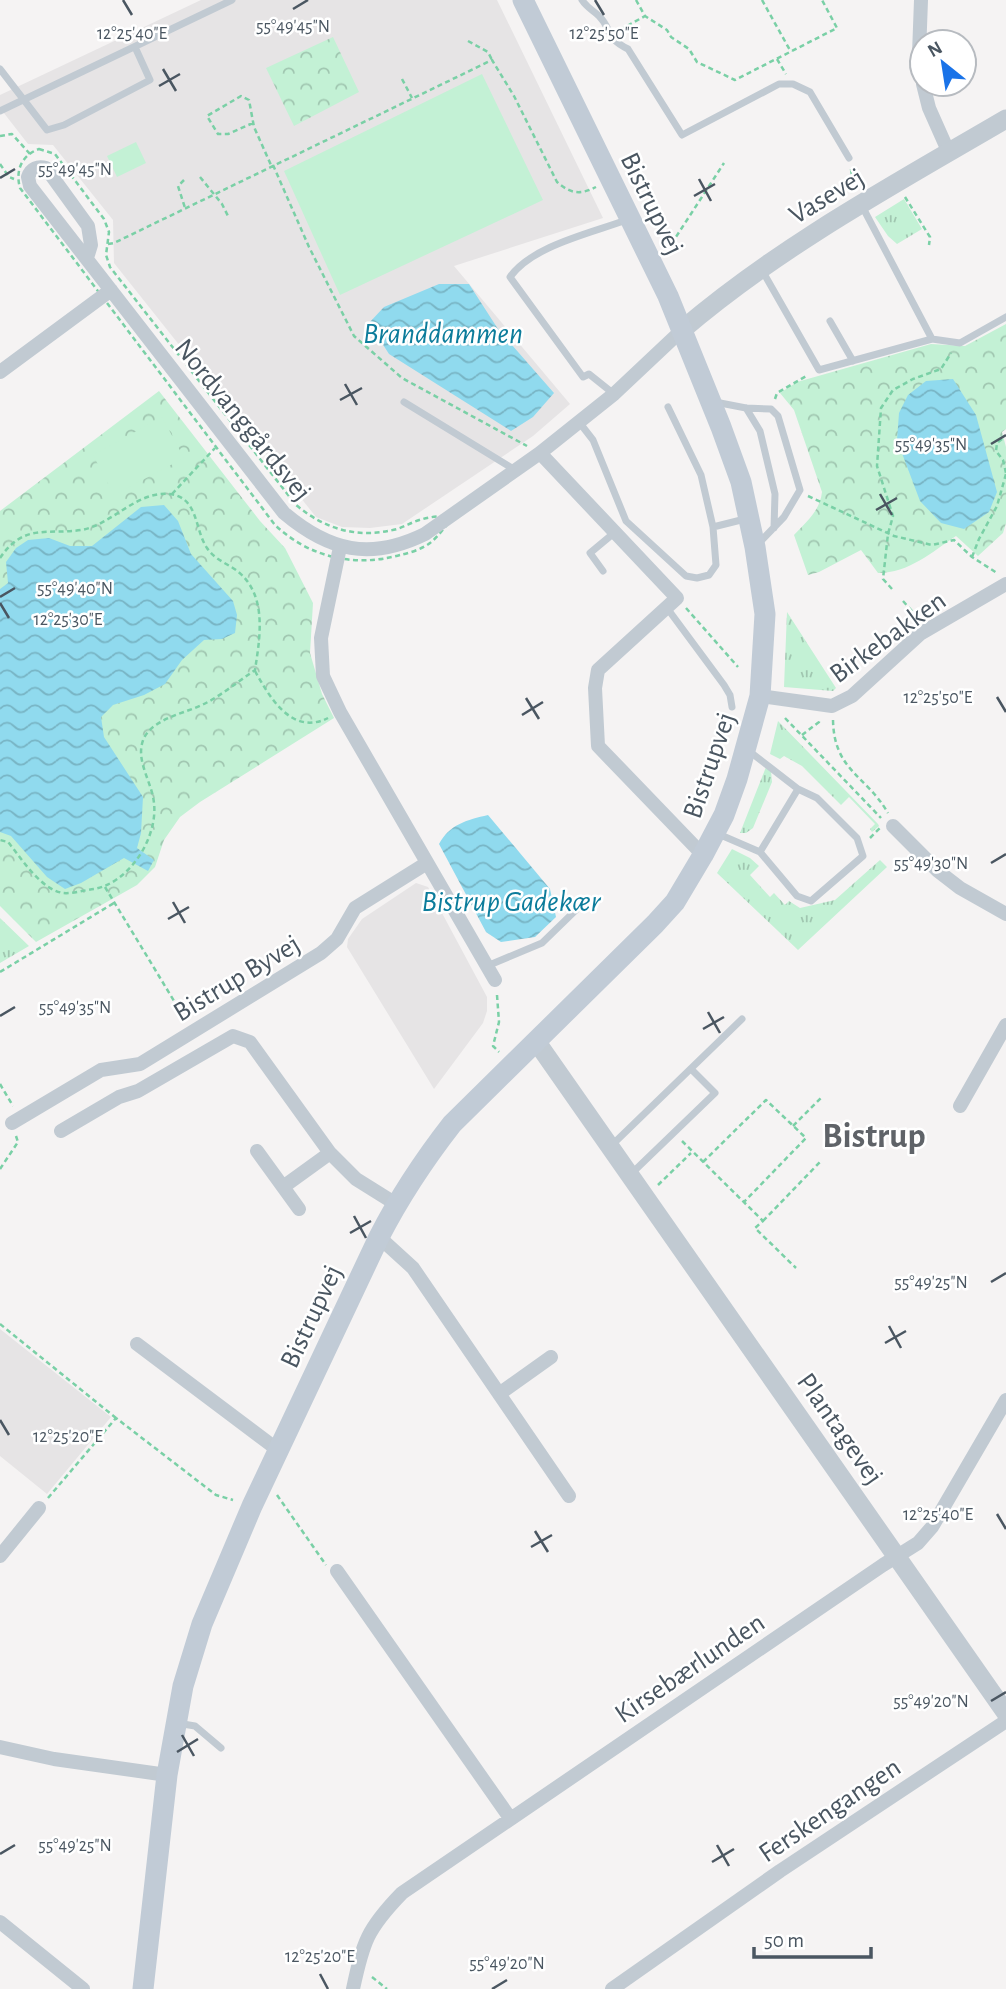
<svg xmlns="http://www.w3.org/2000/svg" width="1006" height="1989" viewBox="0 0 1006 1989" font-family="'Alegreya Sans',sans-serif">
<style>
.education{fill:#e6e4e5}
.grass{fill:url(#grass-tufts)}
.forest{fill:url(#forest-crowns)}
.pitch{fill:#c3f1d5}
.water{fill:url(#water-waves)}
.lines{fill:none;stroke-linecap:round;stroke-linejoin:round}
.path{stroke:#7ad0a6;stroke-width:2.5;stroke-dasharray:5 3.5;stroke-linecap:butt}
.service{stroke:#c1cad2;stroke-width:7}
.minor{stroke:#c1cad2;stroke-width:14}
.tertiary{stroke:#c1cad2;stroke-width:19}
.secondary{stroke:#c1cbd6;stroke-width:21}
.path-bridge{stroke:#7ad0a6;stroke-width:2.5;stroke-dasharray:5 3.5;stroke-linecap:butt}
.ticks{fill:none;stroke:#4a5661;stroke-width:2.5}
.labels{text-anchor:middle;stroke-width:5;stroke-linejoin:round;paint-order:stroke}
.street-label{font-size:28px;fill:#4a5661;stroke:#fff}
.water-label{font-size:30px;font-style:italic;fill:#0c7c9b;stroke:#fff}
.district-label{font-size:35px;font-weight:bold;fill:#5f6368;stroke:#fff}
.ticks-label{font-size:18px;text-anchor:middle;fill:#4a5661;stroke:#fff;stroke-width:5;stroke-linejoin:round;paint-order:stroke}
</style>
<defs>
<pattern id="grass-tufts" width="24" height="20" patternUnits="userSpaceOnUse" patternTransform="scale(1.75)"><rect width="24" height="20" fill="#c3f1d5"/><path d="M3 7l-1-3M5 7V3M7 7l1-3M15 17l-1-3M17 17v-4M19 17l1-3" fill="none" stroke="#a0c6b0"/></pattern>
<pattern id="forest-crowns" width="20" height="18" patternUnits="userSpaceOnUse" patternTransform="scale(1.75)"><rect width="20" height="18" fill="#c3f1d5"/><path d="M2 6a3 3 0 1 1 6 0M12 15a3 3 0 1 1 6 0" fill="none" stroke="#a0c6b0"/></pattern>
<pattern id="water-waves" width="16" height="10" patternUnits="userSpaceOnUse" patternTransform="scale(1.75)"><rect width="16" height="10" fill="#90daee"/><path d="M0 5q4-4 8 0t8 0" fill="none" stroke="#78b4c4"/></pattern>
</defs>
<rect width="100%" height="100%" fill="#f5f3f3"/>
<path class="education" d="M201 0H497L603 218 454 266 570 404 533 436 402 524 370 528 342 527 316 517 114 263 113 220 53 145 28 144 0 108V95Z
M416 883 428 887 487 997V1011L483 1023 434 1089 347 947 348 939 362 919Z
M0 1329 111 1417 47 1494 0 1456Z"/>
<path class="grass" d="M904 199 922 229 897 244 888 236 875 217Z
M787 612 836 688 833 691 784 687Z
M778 721 878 824 879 826 872 832 870 829 875 824 849 797 841 805 802 766 784 756 780 759 770 754Z
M766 767 771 771 772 782 753 828 746 833H740Z
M732 849 750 858 759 866 750 875 770 897 774 893 785 905 789 901 800 908 835 900 880 860 887 867 798 950 717 873Z
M0 918 29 946 0 963Z"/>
<path class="forest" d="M333 37 359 92 294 126 266 68Z
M1006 324V429L1002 432 1006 447V523L1003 533 978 556 956 536C932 552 909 573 878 573L861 550 819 572 808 575 794 535C806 522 820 511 822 492L794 410 780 393 797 382 931 344 965 346Z
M159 391 260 521 285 548 313 603 310 653 322 694 334 718 200 802 180 817 164 840 155 867 137 885 36 942 0 906V511Z"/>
<path class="pitch" d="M482 74 543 200 340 295 284 171Z
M136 142 146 163 117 177 107 156Z
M162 417 184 458 114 495 93 455Z"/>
<path class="water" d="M439 284H469L498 329 554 393 533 417 511 431 389 354 369 323 384 307Z
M953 379 976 415 997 492 989 512 964 529 941 523 920 501 897 440 899 413 908 395 926 381Z
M164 505 178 521 191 554 233 601 237 615 235 633 222 639 204 640 182 660 165 684 144 695 113 705 101 717 104 737 143 797 141 833 137 848 154 860 148 871 124 858 81 883 65 889 47 877 11 836 0 832V589L8 583 6 562 16 548 28 540 49 538 70 546H92L141 507Z
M488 815 550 889 556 917 535 937 501 942 486 932 439 844C450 824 467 820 488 815Z"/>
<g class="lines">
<path class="path" d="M636 0 645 16 667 30 671 37 689 49 697 62 735 80 837 28 822 0
M762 0 791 52
M620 30 645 16
M468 41 488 52 492 60
M777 59 786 74
M402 79 412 98
M253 123 228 134H218L207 116 241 96 249 100 254 127 271 165
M0 136 12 134 30 154
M39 149 55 154 104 219 109 232 106 255 110 267 296 505C326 530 359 539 397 529 406 526 414 521 423 519 433 516 445 516 455 515 447 524 439 536 430 543 422 549 410 553 400 555 354 568 309 557 275 525L20 188C15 170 22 155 39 149Z
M0 164 9 177 14 179
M273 165 309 247 354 336 402 378 527 446
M851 169 854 190
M184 180 178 186 185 208
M905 197 930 237 929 245
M108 244 114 243 492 60 514 96 557 182C571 194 580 195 596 187
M663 247 674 240 724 163
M775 399 777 393 808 375
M1002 439 997 443 996 451 1003 460 1006 473
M172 494 215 448
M808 496 894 536 932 545 954 540 972 557 997 573
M972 557 979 539 997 506 1006 474
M0 558C24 523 46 535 81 530 112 525 136 491 169 494 199 497 194 529 207 548 214 559 226 563 236 570 268 594 260 637 255 670 239 681 223 694 206 703 187 713 157 717 145 736 133 758 152 781 154 803 158 838 129 883 94 889 85 890 72 894 63 893 40 889 22 859 8 842L0 840
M892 589 883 579 888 534 893 516 877 466 881 408 893 390 913 379 941 369 951 353
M903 601 919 619
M686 608 738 667
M255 671C270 698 292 736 328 718
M785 718 881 818
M833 720C834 771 866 775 888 813
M802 735 819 722 820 718
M870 838 880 828
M105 887 185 1019
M0 972 114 903
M497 995 499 1022 493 1046 499 1052
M0 1084 13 1106
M793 1126 822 1097
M682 1141 763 1221 755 1228 796 1268
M703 1162 766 1100 806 1138 744 1202
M0 1169 18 1142 16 1136
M658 1185 691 1153
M763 1221 820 1162
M0 1324 116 1418
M277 1495 326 1565
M48 1498 116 1418 216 1495 233 1500
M372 1977 387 1989"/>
<path class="service" d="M582 0C587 8 593 10 599 16 613 30 604 37 628 49L682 135 779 84H793L810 92 849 158
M0 69 47 130 64 125 150 80 135 47
M0 111 232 0
M862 206 932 339
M763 272 819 370 932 339 960 343 1006 317
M830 321 853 361
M614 394 589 374 583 377 510 277C533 245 592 233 629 219
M404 402 515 470
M715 402 746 408 771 409 778 416 800 490 784 517 759 543
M668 407 701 475 713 527 745 519
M746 408 760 431 775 494 774 528
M579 422 593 440 626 521 686 576 697 578 709 575 716 565 713 527
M603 571 590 553 614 533
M667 608 724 685 730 695 732 707
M716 833 760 852 798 789 749 751
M760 852 797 896 811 901 863 856 857 838 817 798 798 789
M487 966 542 943 577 909
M612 1145 742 1019
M631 1174 715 1093 691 1069
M177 1723 195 1726 221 1748"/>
<path class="minor" d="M921 0 919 54 922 78
M923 84 929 108 949 153
M87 258 91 245 88 226 46 168C38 166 31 168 28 177L30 186 284 513C329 551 370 561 425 534L540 453 614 394 682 330
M0 372 111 290
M540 453 677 598 598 670 595 688 598 746 703 855
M340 547 321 638 323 676 340 712 495 980
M760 696 832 706 852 696 920 634 1006 584
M893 826 938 871 960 888 1006 914
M960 1106 1006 1025
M12 1123 101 1070 140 1064 321 953 337 939 355 908 427 863
M61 1131 119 1097 138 1091 233 1036 250 1042 330 1153 356 1179 396 1204
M257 1151 299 1209
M283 1187 330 1153
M379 1237 413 1268 569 1496
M137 1344 278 1450
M499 1394 551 1357
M0 1556 39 1508
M337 1571 510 1818
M0 1747 54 1759 167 1775
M0 1922 83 1989
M353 1989C363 1942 367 1929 402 1893L883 1565 918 1543 932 1527 1006 1400
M612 1989 780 1871 1006 1721"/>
<path class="tertiary" d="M682 330C780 246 895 184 1006 119
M536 1041 1006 1713"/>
<path class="secondary" d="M143 1989 167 1775 183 1686 202 1624 252 1506 379 1237C400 1196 424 1160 452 1124L655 924 675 902 703 855 724 815 737 779 760 696 765 614 755 547 741 482 721 427 668 296 523 0"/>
<path class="path-bridge" d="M200 177 222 204 228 216"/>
</g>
<path class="ticks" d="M123 0 132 15M595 0 604 15M293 9 308 0M163 69 176 91M159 86 180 74M0 178 15 169M699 179 711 201M694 196 715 184M345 384 357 405M340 400 362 388M991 444 1006 435M880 494 892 515M876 510 897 498M0 597 15 588M0 603 9 618M997 697 1006 712M526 698 539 719M522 715 543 702M991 863 1006 854M173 902 185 923M168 919 189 907M708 1012 720 1033M0 1016 15 1007M703 1029 724 1017M354 1216 366 1238M350 1233 371 1221M991 1282 1006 1273M889 1326 901 1348M885 1343 906 1331M0 1420 9 1435M997 1514 1006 1529M535 1531 548 1552M531 1547 552 1535M991 1701 1006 1692M182 1735 194 1756M177 1752 198 1739M717 1845 729 1866M0 1854 15 1845M712 1862 734 1849M320 1974 328 1989M492 1989 507 1980"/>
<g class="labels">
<g class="street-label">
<text transform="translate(826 195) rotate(-31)" y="10">Vasevej</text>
<text transform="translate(653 203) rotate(64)" y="10">Bistrupvej</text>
<text transform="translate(244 419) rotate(51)" y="10">Nordvanggårdsvej</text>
<text transform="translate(887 636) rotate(-36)" y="10">Birkebakken</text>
<text transform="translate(708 765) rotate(-71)" y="10">Bistrupvej</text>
<text transform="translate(236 977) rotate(-31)" y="10">Bistrup Byvej</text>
<text transform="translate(310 1316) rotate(-65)" y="10">Bistrupvej</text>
<text transform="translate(841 1428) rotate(55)" y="10">Plantagevej</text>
<text transform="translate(689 1667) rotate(-34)" y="10">Kirsebærlunden</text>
<text transform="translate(829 1809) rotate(-34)" y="10">Ferskengangen</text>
</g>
<g class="water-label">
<text x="443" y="343">Branddammen</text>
<text x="511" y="911">Bistrup Gadekær</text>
</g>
<g class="district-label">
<text x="874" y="1147">Bistrup</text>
</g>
</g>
<g class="ticks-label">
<text x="293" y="32">55°49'45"N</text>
<text x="132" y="39">12°25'40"E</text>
<text x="604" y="39">12°25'50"E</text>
<text x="75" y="175">55°49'45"N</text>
<text x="931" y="450">55°49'35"N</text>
<text x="75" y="594">55°49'40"N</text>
<text x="68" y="625">12°25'30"E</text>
<text x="938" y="703">12°25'50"E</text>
<text x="931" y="869">55°49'30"N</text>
<text x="75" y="1013">55°49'35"N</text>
<text x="931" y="1288">55°49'25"N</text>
<text x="68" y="1442">12°25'20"E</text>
<text x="938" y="1520">12°25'40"E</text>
<text x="931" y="1707">55°49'20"N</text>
<text x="75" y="1851">55°49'25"N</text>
<text x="320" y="1962">12°25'20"E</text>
<text x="507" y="1969">55°49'20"N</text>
</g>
<g transform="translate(943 63) rotate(330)"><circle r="33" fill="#ffffff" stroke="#b7bbc0" stroke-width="2"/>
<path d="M0-5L12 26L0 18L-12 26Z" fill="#1a73e8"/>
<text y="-10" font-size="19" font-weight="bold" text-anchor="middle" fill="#4a5661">N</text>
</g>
<path d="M754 1947v10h117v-10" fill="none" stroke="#4a5661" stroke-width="3.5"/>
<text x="764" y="1947" font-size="21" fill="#4a5661" stroke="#ffffff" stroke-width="5" paint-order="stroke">50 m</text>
</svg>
